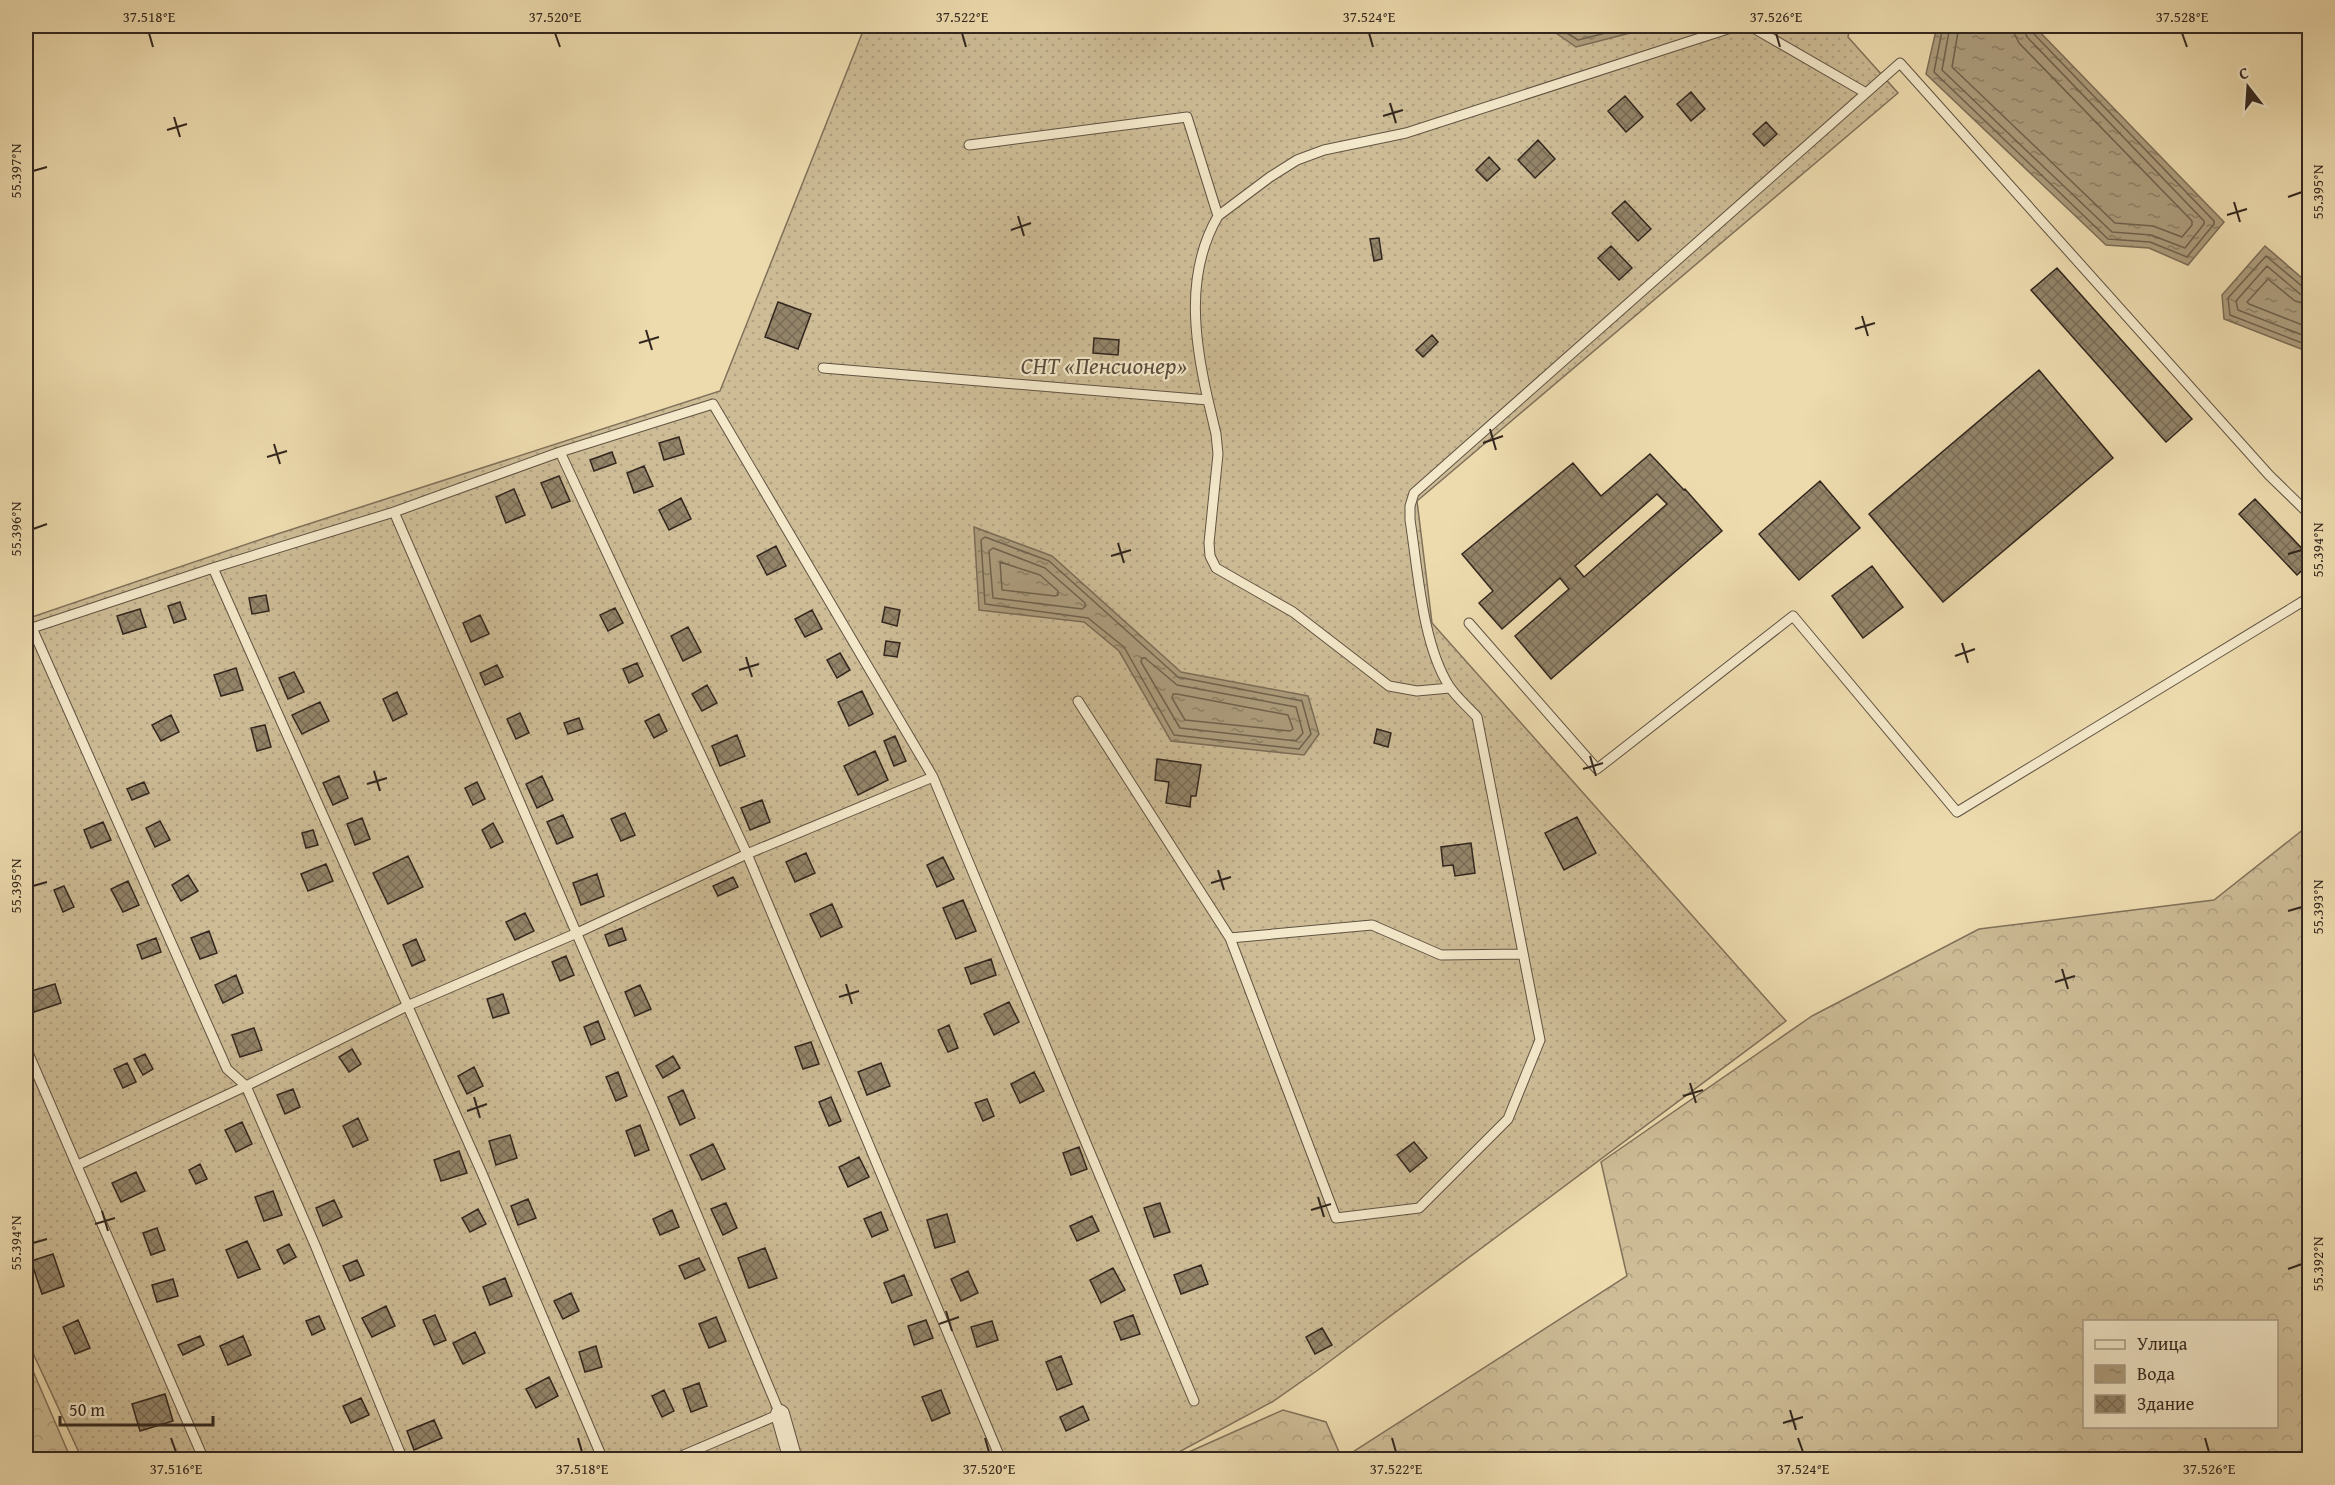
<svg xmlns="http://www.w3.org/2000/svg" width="2335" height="1485" viewBox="0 0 2335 1485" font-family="'Gentium Book Plus',serif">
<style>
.forest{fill:url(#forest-crowns);stroke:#80715a;stroke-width:1.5;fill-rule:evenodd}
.garden{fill:url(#garden-dots);stroke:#80715a;stroke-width:1.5}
.water{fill:url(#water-ripples);stroke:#7c6d57;stroke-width:1.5}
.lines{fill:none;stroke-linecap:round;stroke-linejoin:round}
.shore{stroke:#70624e;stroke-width:1.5}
.building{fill:url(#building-cross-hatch);stroke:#32261e;stroke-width:1.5;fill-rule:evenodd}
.lane-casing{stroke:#615342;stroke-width:11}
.street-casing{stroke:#615342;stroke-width:20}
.lane{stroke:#f3e8ca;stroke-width:9}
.street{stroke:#f3e8ca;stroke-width:18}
.ticks{fill:none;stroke:#32261e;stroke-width:2}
.labels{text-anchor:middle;stroke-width:4.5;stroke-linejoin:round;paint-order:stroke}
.park-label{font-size:24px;font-style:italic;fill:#594c3c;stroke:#f3e8ca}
.neatline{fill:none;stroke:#32261e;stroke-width:2}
.ticks-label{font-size:15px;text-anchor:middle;fill:#32261e}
</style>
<defs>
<pattern id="forest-crowns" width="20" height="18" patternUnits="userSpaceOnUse" patternTransform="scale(1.5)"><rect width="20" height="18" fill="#cdbc96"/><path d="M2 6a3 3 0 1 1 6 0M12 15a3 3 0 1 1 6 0" fill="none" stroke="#b0a181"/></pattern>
<pattern id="garden-dots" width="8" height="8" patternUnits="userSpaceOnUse" patternTransform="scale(1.5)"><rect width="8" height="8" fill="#cdbc96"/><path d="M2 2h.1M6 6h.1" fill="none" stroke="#b0a181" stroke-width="1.8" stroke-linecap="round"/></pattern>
<pattern id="water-ripples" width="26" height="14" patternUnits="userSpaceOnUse" patternTransform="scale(1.5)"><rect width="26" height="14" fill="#ad9d7d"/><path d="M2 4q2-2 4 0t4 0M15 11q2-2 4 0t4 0" fill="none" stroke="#8d8066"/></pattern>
<pattern id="building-cross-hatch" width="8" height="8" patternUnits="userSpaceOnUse" patternTransform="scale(1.5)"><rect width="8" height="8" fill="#938469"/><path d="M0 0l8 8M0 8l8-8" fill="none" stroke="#796c56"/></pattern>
</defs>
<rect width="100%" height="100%" fill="#eddbae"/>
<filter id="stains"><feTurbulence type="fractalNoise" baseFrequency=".00333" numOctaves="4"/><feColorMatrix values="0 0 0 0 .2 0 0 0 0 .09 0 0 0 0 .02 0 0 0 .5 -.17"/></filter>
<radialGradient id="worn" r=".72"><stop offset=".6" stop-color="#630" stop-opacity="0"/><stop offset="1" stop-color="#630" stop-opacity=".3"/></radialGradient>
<path class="forest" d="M2309 825V1459H1173L1283 1410 1326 1422 1342 1459 1627 1276 1601 1162 1812 1016 1979 929 2214 900ZM2084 1322H2276V1426H2084Z
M26 1355 71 1459H26Z"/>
<path class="garden" d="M865 26H1850L1848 37 1898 93 1417 501 1432 623 1786 1021 1318 1370 1272 1402 1166 1459H82L26 1338V619L265 538 720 391Z"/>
<path class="water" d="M1548 26H1644L1634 32 1576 47 1553 31Z
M1937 26H2034L2224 222 2188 265 2149 248 2106 245 1926 74Z
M2265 246 2309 284V352L2224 319 2222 295Z
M974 527 1052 556 1181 672 1308 696 1319 734 1304 755 1171 741 1119 651 1084 622 979 610Z"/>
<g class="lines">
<path class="shore" d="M1556 26 1578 40 1633 26
M1943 26 1934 72 2108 239 2150 242 2187 257 2214 224V221L2032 32 2030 26
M1950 26 1942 70 2112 232 2151 235 2185 248 2204 224V221L2027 37 2023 26
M1959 26 1952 67 2115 223 2153 226 2182 237 2192 225V221L2019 43 2015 35 2013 26
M2310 288 2303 287 2266 256 2228 298 2230 315 2310 346
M2310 296 2300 294 2267 266 2236 301 2238 310 2310 338
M2310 305 2295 301 2268 279 2247 302 2249 304 2310 328
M985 537 1049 561 1178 677 1302 701 1311 734 1299 749 1174 735 1124 647 1088 618 985 604 981 540Z
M993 548 1045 568 1085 603V607L1082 609 993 598 989 551Z
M1000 562 1040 575 1058 591V595L1055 596 1002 590Z
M1142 658H1145L1177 685 1296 707 1303 733 1296 741 1180 728 1141 662Z
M1177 694 1288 715 1293 729 1290 731 1185 720 1172 698 1173 694Z"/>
</g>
<path class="building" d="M1691 92 1705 109 1691 121 1677 104Z
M1625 96 1643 117 1626 132 1608 111Z
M1766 122 1777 134 1764 146 1753 134Z
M1538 140 1555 159 1535 178 1518 160Z
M1489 157 1500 169 1487 181 1476 170Z
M1625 201 1651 229 1638 241 1612 213Z
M1379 238 1382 259 1374 261 1370 239Z
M1611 246 1632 268 1619 280 1598 258Z
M2057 268 2192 419 2166 442 2031 290Z
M778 302 811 314 798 349 765 337Z
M1432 335 1438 342 1423 357 1416 350Z
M1094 338 1119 340 1118 355 1093 353Z
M2039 370 2113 458 1943 602 1869 514Z
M679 437 684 454 664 460 659 443Z
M612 452 616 463 594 471 590 460Z
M1650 454 1684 490 1685 489 1722 531 1551 679 1515 636 1569 589 1560 578 1502 629 1479 603 1493 591 1462 554 1573 463 1601 496ZM1657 494 1667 504 1584 577 1575 566Z
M644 466 653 486 634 493 627 473Z
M559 476 570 501 552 508 541 483Z
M1820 481 1860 528 1799 580 1759 534Z
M514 489 525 515 506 523 496 497Z
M681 498 691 519 669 530 659 510Z
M2255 499 2310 557V563L2297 575 2239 514Z
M776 546 786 566 767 575 757 556Z
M1872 566 1903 607 1863 638 1832 596Z
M266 595 269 611 252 614 249 598Z
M180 602 186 619 174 623 168 606Z
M885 607 900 610 897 626 882 622Z
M615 608 623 623 608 631 600 615Z
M140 609 146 627 123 634 117 616Z
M812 610 822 629 805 637 795 619Z
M480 615 489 634 471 642 463 623Z
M688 627 701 652 683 661 671 636Z
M886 641 900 643 897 657 884 655Z
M840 653 850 670 837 678 827 660Z
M637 663 643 676 629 683 623 669Z
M497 665 503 677 485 685 480 673Z
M236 668 243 690 221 696 214 675Z
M294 672 304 692 288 699 279 678Z
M707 685 717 703 702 711 692 694Z
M862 691 873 714 849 726 838 702Z
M397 692 407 714 393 721 383 699Z
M320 702 329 721 302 734 292 715Z
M520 713 529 733 516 739 507 719Z
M659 714 667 731 654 738 645 721Z
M171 715 179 732 161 741 152 725Z
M579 718 583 729 568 734 564 723Z
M265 725 271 747 257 751 251 728Z
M1377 729 1391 733 1388 747 1374 743Z
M737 735 745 756 720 766 712 746Z
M895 736 906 761 894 766 884 741Z
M875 751 888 780 858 795 844 766Z
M1157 759 1201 765 1196 796H1191L1190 807 1166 803 1169 782 1155 780Z
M339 776 348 798 333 805 323 783Z
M542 776 553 800 537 808 526 784Z
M144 782 149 793 132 800 127 789Z
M477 782 485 799 473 805 465 788Z
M762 800 770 822 750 830 741 808Z
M625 813 635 835 621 841 611 819Z
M563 815 573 837 557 844 547 822Z
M1577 817 1596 853 1564 870 1545 833Z
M362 818 370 839 355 845 347 824Z
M160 821 170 840 155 847 146 828Z
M103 822 111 840 91 848 84 830Z
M493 823 503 842 491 848 482 830Z
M313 830 318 845 306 848 302 833Z
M28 838 33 853 26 855V839Z
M1471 843 1475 873 1455 876 1453 865 1443 866 1441 847Z
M806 853 815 873 795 882 786 862Z
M408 856 423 887 388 904 373 873Z
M943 857 954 879 937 887 927 865Z
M326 864 333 881 308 891 301 874Z
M597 874 604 896 581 905 573 883Z
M188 875 198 891 181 901 172 885Z
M733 877 738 887 718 896 713 886Z
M128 881 139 905 123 912 111 889Z
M64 886 74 907 63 912 54 890Z
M963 900 976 931 956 939 943 908Z
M832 904 842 927 821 937 810 914Z
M525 913 534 931 515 940 506 922Z
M622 928 626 940 609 946 605 935Z
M209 931 217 953 200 959 191 938Z
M156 938 161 952 142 959 137 945Z
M416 939 425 960 412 966 403 945Z
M566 956 574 975 560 981 552 962Z
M991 959 996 975 971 984 965 968Z
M236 975 243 993 223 1003 215 985Z
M55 984 61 1003 34 1012 28 992Z
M640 985 651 1009 635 1016 625 992Z
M503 994 509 1013 493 1018 487 999Z
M1009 1002 1019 1022 994 1035 984 1014Z
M598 1021 605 1039 591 1045 584 1027Z
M949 1025 958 1048 948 1052 938 1030Z
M254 1028 262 1050 240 1057 232 1035Z
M811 1042 819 1064 803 1069 795 1047Z
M352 1049 361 1064 349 1072 339 1057Z
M145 1054 153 1069 143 1075 134 1059Z
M673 1056 680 1068 663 1078 656 1066Z
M127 1063 136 1082 123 1088 114 1069Z
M881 1063 890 1086 867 1095 858 1072Z
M474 1067 483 1086 467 1094 458 1076Z
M618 1072 627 1096 616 1101 606 1077Z
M1034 1072 1044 1091 1020 1103 1011 1084Z
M293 1089 300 1107 285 1114 277 1095Z
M683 1090 695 1118 680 1125 668 1097Z
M831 1097 841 1121 829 1126 819 1102Z
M987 1099 994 1116 983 1121 975 1103Z
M358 1118 368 1140 353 1147 343 1126Z
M242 1122 252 1144 236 1152 225 1130Z
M640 1125 649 1150 635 1156 626 1131Z
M510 1135 517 1158 496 1165 489 1141Z
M1414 1142 1427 1158 1410 1172 1397 1155Z
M713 1144 725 1169 702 1180 690 1155Z
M1079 1147 1087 1169 1071 1175 1063 1153Z
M459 1151 467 1173 441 1181 434 1160Z
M859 1157 869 1177 848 1187 839 1167Z
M200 1164 207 1179 196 1184 189 1170Z
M136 1172 145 1191 121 1202 112 1183Z
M273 1191 282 1215 264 1221 255 1197Z
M26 1196 33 1214 26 1217Z
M528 1199 536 1218 518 1225 511 1206Z
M334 1200 342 1217 323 1226 316 1208Z
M726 1203 737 1228 723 1235 711 1209Z
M1160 1203 1170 1232 1154 1237 1144 1208Z
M478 1209 486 1224 470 1232 462 1218Z
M672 1210 679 1227 660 1235 653 1219Z
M881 1212 888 1230 872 1237 864 1219Z
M947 1214 955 1242 935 1248 927 1220Z
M1092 1216 1099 1231 1077 1241 1070 1226Z
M157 1228 165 1250 151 1255 143 1233Z
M247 1241 260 1269 238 1278 226 1250Z
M289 1244 296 1257 284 1264 277 1250Z
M765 1248 777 1278 749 1288 738 1258Z
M53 1254 64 1286 42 1294 31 1261Z
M699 1258 705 1270 685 1279 679 1266Z
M357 1260 364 1275 350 1281 343 1266Z
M1201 1265 1208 1284 1181 1294 1174 1275Z
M1113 1268 1125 1290 1101 1303 1090 1280Z
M968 1271 978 1293 961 1301 951 1279Z
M904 1275 912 1295 892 1303 884 1283Z
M505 1278 512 1296 490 1305 483 1287Z
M173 1279 178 1296 157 1302 152 1285Z
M571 1293 579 1311 563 1319 554 1301Z
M386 1306 395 1326 372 1337 362 1318Z
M435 1315 446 1340 434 1345 423 1320Z
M1133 1315 1140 1334 1121 1340 1114 1322Z
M319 1316 325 1329 312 1335 306 1321Z
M716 1317 726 1341 709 1348 699 1324Z
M78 1320 90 1348 75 1354 63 1327Z
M926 1320 933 1338 914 1345 908 1326Z
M992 1321 998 1340 977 1347 971 1327Z
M1322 1328 1332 1345 1315 1354 1306 1337Z
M475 1332 485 1353 463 1364 453 1343Z
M200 1336 204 1345 183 1355 178 1345Z
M243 1336 251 1355 228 1365 220 1346Z
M596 1346 602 1367 585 1372 579 1352Z
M1061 1356 1072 1384 1057 1390 1046 1362Z
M549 1377 558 1396 536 1408 526 1389Z
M699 1383 707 1406 691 1412 683 1389Z
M664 1390 674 1411 662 1417 652 1396Z
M941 1390 950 1413 932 1421 922 1397Z
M165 1394 173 1421 140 1431 132 1404Z
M361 1398 369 1415 351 1423 343 1406Z
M1083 1406 1089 1420 1066 1431 1060 1417Z
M434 1420 442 1438 414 1450 407 1431Z
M382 1453 385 1460H367Z"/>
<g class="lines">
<g class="lane-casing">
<path id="lane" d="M1750 26 1866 93
M969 145 1187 117 1218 216 1270 177 1297 160 1324 150 1406 133 1737 26
M823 368 1208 400 1216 434 1218 454 1209 543 1210 556 1216 568 1293 612 1389 686 1417 691 1450 688
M1208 400C1194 339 1185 273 1218 216
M560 452 747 854 1001 1460
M394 512 654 1112 780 1414 672 1460
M213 568 481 1171 603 1460
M1469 623 1597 769 1793 616 1957 812 2310 597
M32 628 227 1069 246 1086 315 1245 403 1460
M26 630 213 568 394 512 560 452 713 404 933 777 1194 1401
M1078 701 1230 938 1336 1218 1419 1208 1508 1119 1540 1040 1477 717C1468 707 1456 697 1449 686 1422 643 1418 570 1410 520V506L1414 493 1900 63 2269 475 2310 515
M1230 938 1372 925 1441 955 1523 954
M26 1048 204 1460
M78 1165 246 1086 407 1006 577 933 747 854 933 777"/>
</g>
<g class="street-casing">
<path id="street" d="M780 1414 793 1460"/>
</g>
<use href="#lane" class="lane"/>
<use href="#street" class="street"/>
</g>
<path class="ticks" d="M149 33 153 47M555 33 560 47M962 33 966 47M1369 33 1373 47M1776 33 1780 47M2182 33 2187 47M1390 103 1396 123M1383 116 1403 110M174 117 180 137M167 130 187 124M33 171 47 167M2288 197 2302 192M2234 202 2240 222M2227 215 2247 209M1018 216 1024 236M1011 230 1031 223M1862 316 1868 336M1855 329 1875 323M646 330 652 350M639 343 659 337M1490 429 1496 450M1483 443 1503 436M274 444 280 464M267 457 287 451M33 529 47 524M1118 543 1124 563M2288 554 2302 550M1111 556 1131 550M1962 643 1968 663M1955 656 1975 649M746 657 752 677M739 670 759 664M1590 756 1596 776M1583 769 1603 763M374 771 380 791M367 784 387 778M1218 870 1224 890M1211 883 1231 877M33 886 47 882M2288 911 2302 907M2062 969 2068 989M2055 982 2075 976M846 984 852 1004M839 997 859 991M1690 1083 1696 1103M1683 1096 1703 1090M474 1097 480 1118M467 1111 487 1104M1318 1197 1324 1217M1311 1210 1331 1204M102 1211 108 1231M95 1224 115 1218M33 1243 47 1239M2288 1269 2302 1264M946 1311 952 1331M939 1324 959 1317M1790 1410 1796 1430M1783 1423 1803 1417M171 1438 176 1452M578 1438 582 1452M985 1438 989 1452M1392 1438 1396 1452M1798 1438 1803 1452M2205 1438 2209 1452"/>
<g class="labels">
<g class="park-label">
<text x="1104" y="374">СНТ «Пенсионер»</text>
</g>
</g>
<rect width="2335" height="1485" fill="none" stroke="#eddbae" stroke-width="66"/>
<rect x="2083" y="1320" width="195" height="108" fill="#f3e8ca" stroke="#a69a85" stroke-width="1.5"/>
<rect x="2095" y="1340" width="30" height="9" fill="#f3e8ca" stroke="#a69a85" stroke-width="1.5"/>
<text x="2137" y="1350" font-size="18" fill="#32261e">Улица</text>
<rect x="2095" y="1365" width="30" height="18" fill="url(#water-ripples)" stroke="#a69a85" stroke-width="1.5"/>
<text x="2137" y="1380" font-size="18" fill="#32261e">Вода</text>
<rect x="2095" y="1395" width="30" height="18" fill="url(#building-cross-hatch)" stroke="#a69a85" stroke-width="1.5"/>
<text x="2137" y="1410" font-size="18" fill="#32261e">Здание</text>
<g transform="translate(2248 87) rotate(343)" stroke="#f3e8ca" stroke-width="4.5" paint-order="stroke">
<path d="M0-4.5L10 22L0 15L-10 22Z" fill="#32261e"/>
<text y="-9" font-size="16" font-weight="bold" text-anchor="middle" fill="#32261e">С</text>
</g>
<path d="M60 1416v9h153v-9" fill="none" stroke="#32261e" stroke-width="3"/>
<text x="69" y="1416" font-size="18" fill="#32261e" stroke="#f3e8ca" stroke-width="4.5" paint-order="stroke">50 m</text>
<rect x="33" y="33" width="2269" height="1419" class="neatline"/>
<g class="ticks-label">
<text x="149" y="22">37.518°E</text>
<text x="555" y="22">37.520°E</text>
<text x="962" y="22">37.522°E</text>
<text x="1369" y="22">37.524°E</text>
<text x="1776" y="22">37.526°E</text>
<text x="2182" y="22">37.528°E</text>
<text transform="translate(16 171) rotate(-90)" y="5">55.397°N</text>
<text transform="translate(2318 192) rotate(-90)" y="5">55.395°N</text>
<text transform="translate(16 529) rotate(-90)" y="5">55.396°N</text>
<text transform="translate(2318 550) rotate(-90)" y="5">55.394°N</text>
<text transform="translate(16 886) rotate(-90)" y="5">55.395°N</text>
<text transform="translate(2318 907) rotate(-90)" y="5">55.393°N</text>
<text transform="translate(16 1243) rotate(-90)" y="5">55.394°N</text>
<text transform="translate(2318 1264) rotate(-90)" y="5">55.392°N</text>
<text x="176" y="1474">37.516°E</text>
<text x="582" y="1474">37.518°E</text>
<text x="989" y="1474">37.520°E</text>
<text x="1396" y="1474">37.522°E</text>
<text x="1803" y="1474">37.524°E</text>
<text x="2209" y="1474">37.526°E</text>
</g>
<rect width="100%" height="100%" filter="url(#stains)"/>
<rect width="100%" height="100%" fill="url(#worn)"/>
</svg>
